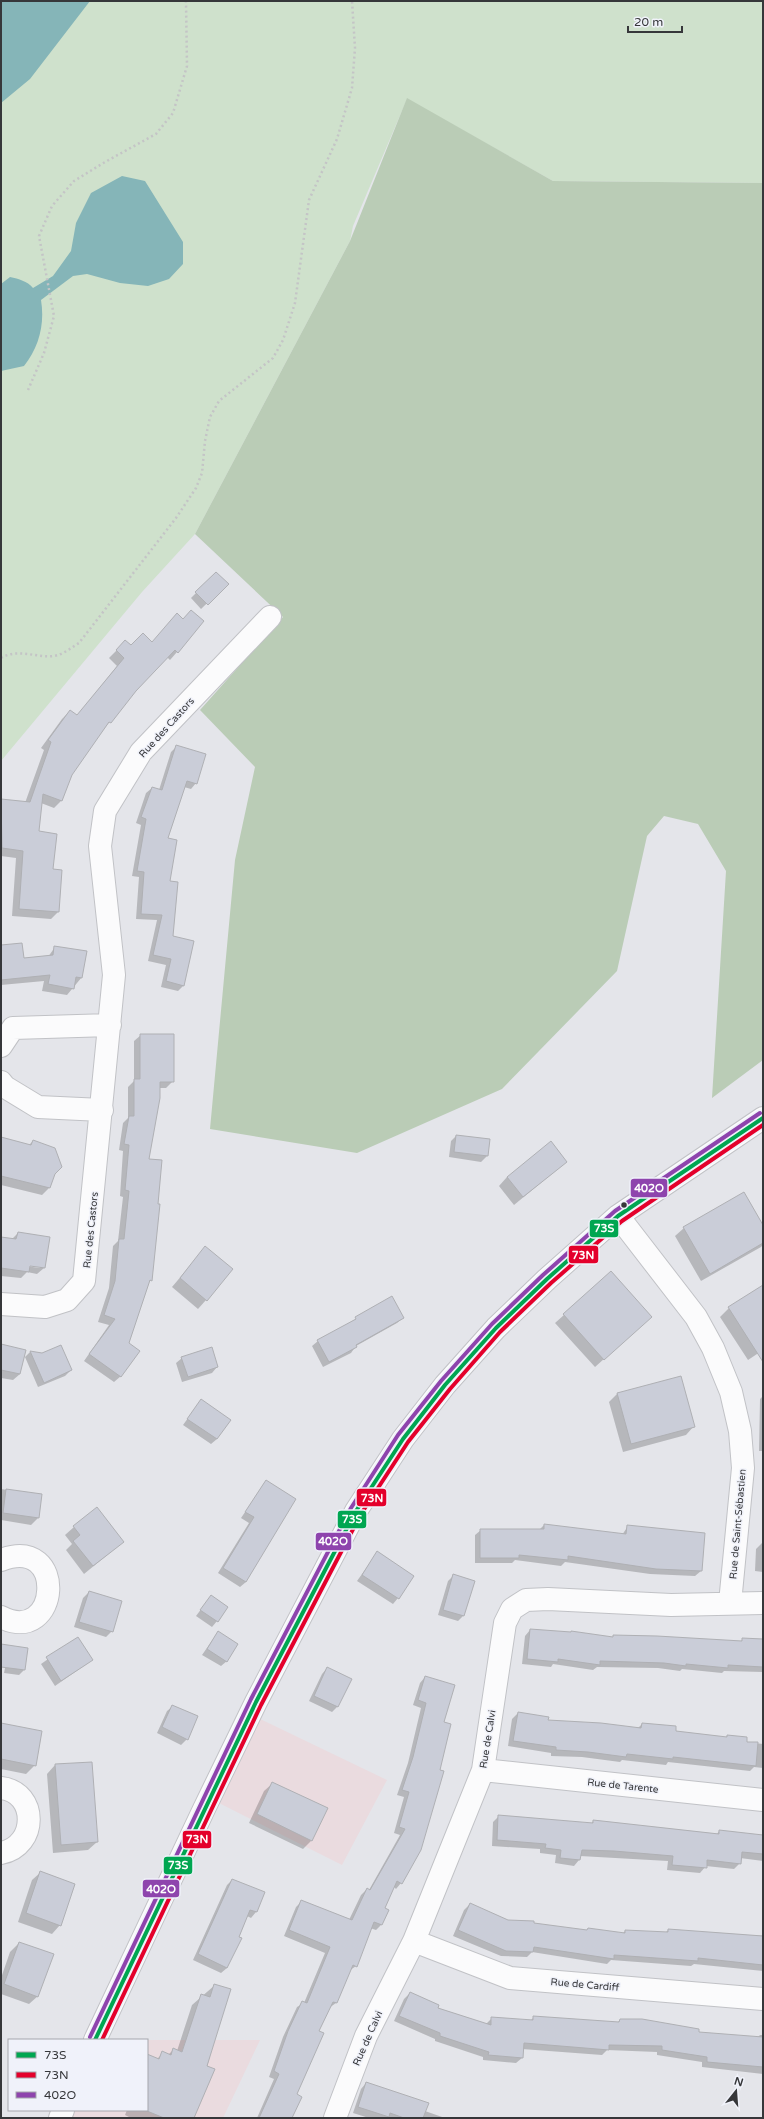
<svg xmlns="http://www.w3.org/2000/svg" width="764" height="2119" viewBox="0 0 764 2119" font-family="'Varela Round',sans-serif">
<style>
.commercial{fill:#eadbdf}
.green{fill:#cfe1cc}
.forest{fill:#baccb6}
.water{fill:#85b5b8}
.shadow{fill:#0003;fill-rule:evenodd}
.building{fill:#cacdd8;stroke:#afb0b4}
.lines{fill:none;stroke-linecap:round;stroke-linejoin:round}
.minor-casing{stroke:#c1c2c6;stroke-width:24}
.path{stroke:#c4c4c6;stroke-width:2.5;stroke-dasharray:2 3;stroke-linecap:butt}
.minor{stroke:#fbfbfc;stroke-width:22}
.bus-1-casing{stroke:#f0f2fa;stroke-width:7}
.bus-2-casing{stroke:#f0f2fa;stroke-width:7}
.bus-3-casing{stroke:#f0f2fa;stroke-width:7}
.bus-1{stroke:#00a651;stroke-width:4}
.bus-2{stroke:#e4002b;stroke-width:4}
.bus-3{stroke:#8e44ad;stroke-width:4}
.bus-dot{fill:#36373a;stroke:#f0f2fa;stroke-width:1.5}
.labels{text-anchor:middle;stroke-width:3;stroke-linejoin:round;paint-order:stroke}
.street-label{font-size:10px;fill:#36373a;stroke:#f0f2fa}
.line-badge{stroke:#f0f2fa;stroke-width:1.5}
.badge-label{font-size:11px;text-anchor:middle;font-weight:bold;fill:#fff}
</style>
<rect width="100%" height="100%" fill="#e4e5ea"/>
<path class="commercial" d="M256 1717 387 1780 342 1865 213 1800Z
M147 2040H260L223 2118H63V2110H147Z"/>
<path class="green" d="M1 1H763V183L553 181 407 99 353 226 350 241 195 534 142 592 1 761Z"/>
<path class="forest" d="M407 98 553 181 763 183V1060L712 1098 726 871 698 824 664 816 647 836 617 971 502 1089 357 1153 210 1129 235 860 255 767 200 710 283 617 195 534 350 241Z"/>
<path class="water" d="M3 1H90L30 79 1 103V3Z
M122 176 145 181 183 242V264L169 279 148 286 120 283 87 274 73 276 41 300C45 324 39 347 24 366L1 371V284L10 277C19 279 27 281 33 288L53 276 71 251 76 223 91 193Z"/>
<path class="shadow" d="M216 573 227 584 201 609 191 598Z
M177 615V652L170 660 167 657 135 690 103 730 71 774 62 800 54 808 41 803 38 832 52 870 58 912 51 919 12 916 16 858 1 856V800L25 803 44 750 41 748 62 719 70 711 77 716 117 666 109 658 125 642 130 647 152 643Z
M177 746 196 783 191 789 184 787 167 839 172 936 184 985 178 991 161 987 166 965 148 961 157 920 136 919 139 877 132 876 141 825 136 823 146 793 152 788 159 790 171 752Z
M1 946 23 959 48 957 55 947 82 977 67 995 42 991 44 981 1 985Z
M141 1035 173 1081 166 1088H159L148 1160 151 1280 147 1284 128 1343 121 1376 114 1382 84 1361 109 1325 98 1322 109 1288 113 1246 118 1241 123 1197 120 1196 123 1151 119 1150 123 1123 128 1118V1087L134 1081V1041Z
M456 1136 489 1140 487 1156 481 1162 449 1157 451 1141Z
M1 1138 29 1145 33 1141 54 1173 49 1188 42 1195 1 1185Z
M566 1162 514 1205 499 1186 507 1177Z
M763 1227V1245L761 1247 701 1281 675 1236 684 1228Z
M18 1233 44 1268 37 1274 27 1272 21 1278 1 1276V1238L11 1240ZM25 1266H40V1268Z
M205 1248 206 1300 198 1309 172 1287Z
M611 1273 642 1325 595 1367 555 1323Z
M763 1287V1350L748 1360 720 1317 729 1308Z
M392 1298 403 1318 397 1323 356 1346 351 1353 323 1367 312 1346 318 1341Z
M1 1345 20 1374 13 1380 1 1378Z
M30 1352 71 1370 65 1376 38 1387 25 1357Z
M182 1358 217 1367 212 1373 182 1382 176 1363Z
M617 1394 694 1426 686 1435 623 1452 609 1402Z
M763 1396V1451H759L760 1399Z
M201 1400 217 1439 211 1444 183 1425Z
M266 1481 246 1582 240 1587 218 1573 249 1523 241 1518Z
M1 1489 41 1495 38 1518 31 1525 1 1520Z
M544 1525 622 1535 628 1526 701 1571 695 1576 650 1574 565 1562 561 1566 515 1560 512 1563H475V1535L481 1530H539Z
M74 1527 123 1542 84 1574 66 1550 72 1544 65 1535Z
M762 1543 763 1572 755 1571 756 1549Z
M377 1553 398 1598 393 1604 357 1581Z
M454 1575 463 1616 458 1621 438 1615 448 1581Z
M89 1592 112 1631 106 1637 74 1627 83 1598Z
M211 1596 217 1621 212 1627 196 1616Z
M530 1630 612 1638 614 1636 740 1642 743 1639 763 1640V1672L724 1671 722 1673 682 1669 680 1671 658 1668 597 1667 593 1670 553 1664 551 1667 522 1664 525 1636Z
M218 1632 227 1661 221 1666 202 1655Z
M78 1638 92 1660 55 1686 41 1664Z
M8 1653 24 1670 19 1675 4 1673Z
M327 1668 350 1679 337 1707 332 1712 309 1701 322 1674Z
M425 1677 443 1723 401 1883 396 1889 394 1887 384 1909 388 1910 381 1925 376 1930 370 1928 356 1966 349 1971 336 2003 329 2008 318 2032 296 2095 291 2118H257L274 2079 269 2077 283 2037 297 2007 304 2003 325 1953 284 1936 296 1907 302 1901 349 1920 361 1895 367 1889 369 1890 400 1835 394 1833 404 1797 397 1795 408 1763 421 1708 413 1705 420 1683Z
M173 1706 187 1739 181 1745 157 1733 167 1711Z
M518 1713 547 1721 637 1729 642 1724 675 1732 725 1738 727 1736 746 1742 763 1744V1768L754 1767 750 1771 668 1762 666 1765 622 1760 620 1762 582 1757 551 1756V1753L508 1746 512 1719Z
M1 1724 35 1765 26 1774 1 1769Z
M55 1765 97 1842 88 1850 53 1853 47 1774Z
M273 1783 311 1841 303 1849 249 1823 264 1791Z
M499 1816 591 1824 593 1821 717 1834 719 1831 761 1836 763 1834V1861L740 1858V1863L734 1869 706 1866 700 1873 667 1870 668 1861 580 1856 579 1860 574 1866 555 1863 556 1855 540 1853V1849L492 1846 493 1822Z
M41 1872 60 1925 52 1934 18 1922 32 1880Z
M232 1880 264 1893 256 1912 251 1918 247 1916 227 1968 221 1973 193 1960 227 1885Z
M470 1904 508 1921 586 1931 622 1934 625 1931 665 1933 668 1930 763 1936V1971L694 1964 691 1966 611 1960 607 1964 532 1952 527 1957 501 1956 453 1936 464 1910Z
M19 1943 38 1996 29 2004 1 1994V1978L10 1952Z
M215 1985 210 2056 193 2118H131L125 2115 127 2110H147V2055L157 2059 163 2053 168 2055 174 2049 177 2051 192 2005Z
M410 1993 437 2008 486 2024 492 2018 530 2021 534 2017 617 2023 620 2020 698 2033 757 2038 760 2035H763V2074L702 2067V2062L657 2055V2052L607 2050 602 2055 522 2049V2058L516 2063 483 2060V2057L435 2041V2039L394 2021 404 1999Z
M366 2083 425 2111 445 2118H369L353 2113 361 2089Z"/>
<path class="building" d="M216 572 229 584 208 605 195 592Z
M191 610 204 621 178 653 175 650 136 691 111 723 109 722 72 775 62 801 43 794 39 831 57 834 53 869 62 870 59 912 19 909 23 851 2 848 1 799 30 802 51 742 48 740 70 710 77 715 124 658 116 650 125 640 131 645 143 633 152 642 177 613 183 619Z
M176 745 206 754 197 784 187 781 168 838 177 840 170 881 178 882 173 936 194 941 184 986 166 981 171 959 153 955 162 915 141 914 144 872 137 871 146 819 141 817 152 787 162 790Z
M22 943 24 958 53 955 54 946 87 951 82 978 76 977 74 989 48 984 50 975 1 980V945Z
M140 1034H174V1082H160V1098L149 1159 162 1160 158 1204H160L152 1281 150 1280 129 1343 140 1351 121 1377 89 1354 115 1319 104 1315 115 1281 119 1239H124L129 1191 125 1190 129 1145 124 1144 129 1116H134V1079H140Z
M456 1135 490 1139 488 1156 454 1152Z
M1 1137 31 1145 33 1140 55 1148 62 1167 55 1174 50 1188 1 1176Z
M551 1141 567 1162 523 1197 507 1177Z
M744 1192 763 1225V1243L710 1274 683 1227Z
M18 1232 50 1237 45 1268 30 1266 29 1272 1 1268V1237L16 1239Z
M205 1246 233 1269 207 1301 180 1278Z
M611 1271 652 1317 604 1360 563 1314Z
M763 1285V1362L728 1307Z
M392 1296 404 1318 356 1345 357 1347 329 1362 317 1340 356 1319 355 1317Z
M1 1344 26 1350 20 1374 1 1370Z
M61 1345 72 1370 44 1383 30 1351 42 1353Z
M212 1347 218 1367 188 1377 181 1357Z
M681 1376 695 1427 631 1444 617 1393Z
M201 1399 231 1420 217 1439 187 1419Z
M266 1480 296 1499 246 1582 223 1568 254 1517 245 1512Z
M6 1489 42 1494 39 1518 3 1513Z
M97 1507 124 1542 93 1566 73 1541 80 1535 73 1526Z
M544 1524 626 1534 627 1525 705 1533 702 1571 656 1569 568 1556V1560L519 1555V1558H480V1529H544Z
M377 1551 414 1576 399 1599 362 1575Z
M453 1574 475 1581 464 1616 443 1610Z
M89 1591 122 1601 113 1632 79 1622Z
M211 1595 228 1607 218 1622 200 1610Z
M530 1629 571 1632V1631L613 1637V1635L657 1636 742 1641V1638L763 1639V1667L728 1665V1668L686 1664V1666L664 1663 600 1661V1665L558 1659V1662L527 1659Z
M218 1631 238 1644 227 1662 207 1649Z
M78 1637 93 1660 61 1681 46 1657Z
M1 1644 28 1648 25 1670 1 1667Z
M327 1667 352 1679 338 1707 314 1696Z
M425 1676 455 1685 444 1722 451 1724 440 1770 444 1771 421 1850 402 1884 397 1881 385 1908 389 1910 382 1925 374 1922 357 1967 353 1965 337 2003 333 2002 319 2031 324 2033 297 2094 302 2097 292 2118H259L279 2074 274 2071 288 2031 302 2001 307 2003 330 1947 289 1930 301 1900 352 1920 367 1888 370 1890 405 1829 399 1827 409 1792 402 1790 413 1757 426 1703 418 1700Z
M172 1705 198 1716 188 1740 162 1727Z
M518 1712 549 1717 548 1720 601 1723 641 1728 642 1723 676 1726V1731L727 1737V1735L747 1737V1742H758L756 1766 673 1757V1759L627 1754 626 1757 588 1752 556 1750V1747L513 1741Z
M1 1723 42 1731 36 1766 1 1759Z
M92 1762 98 1842 61 1845 55 1764Z
M272 1782 328 1808 312 1841 257 1814Z
M498 1815 593 1823V1820L719 1834V1830L763 1835V1854L742 1852 741 1864 707 1860V1868L672 1865 673 1856 614 1851 582 1850 580 1860 560 1858 561 1850 545 1848 546 1844 497 1840Z
M40 1871 75 1884 61 1926 26 1913Z
M232 1879 265 1892 257 1912 250 1910 239 1937 242 1938 227 1968 198 1954Z
M470 1903 508 1920 534 1921V1923L587 1930 588 1928 625 1933V1930L668 1932V1929L763 1936V1965L698 1958V1961L614 1955V1959L534 1947 533 1952 506 1951 458 1930Z
M19 1942 54 1954 38 1997 4 1984Z
M214 1984 231 1989 207 2066 215 2069 194 2118H164L147 2111V2054L159 2059 162 2051 171 2055 173 2048 182 2052 201 1994 210 1997Z
M410 1992 439 2005 438 2008 491 2025V2017L533 2020V2016L619 2022 620 2019H642L699 2029V2032L763 2037V2067L707 2062V2057L662 2050V2046L609 2045V2050L524 2043 523 2058 488 2055 489 2052 440 2036V2033L399 2016Z
M366 2082 429 2103 423 2118H404L390 2113 389 2117 358 2107Z"/>
<g class="lines">
<g class="minor-casing">
<path id="minor" d="M1 1046 13 1028 110 1025
M1 1082 5 1087 38 1107 102 1110
M618 1216 696 1317 713 1348 731 1392 740 1431 743 1468 730 1603
M1 1304 45 1307 67 1300 84 1281 114 975 100 846 105 811 141 752 270 617
M1 1560C68 1534 60 1647 1 1617
M483 1770 763 1800
M1 1788C38 1792 38 1846 1 1853
M414 1941 510 1978 763 1999
M95 2040 204 1809 256 1702 356 1511 403 1439 445 1385 496 1328 547 1279 618 1216 763 1118
M60 2118 63 2110
M335 2118 366 2036 414 1941 483 1770 505 1623 512 1609 526 1600 548 1599 671 1605 763 1603"/>
</g>
<path class="path" d="M28 390 44 353 54 316 39 236 52 206 74 181 105 162 156 134 173 113 187 66 186 1
M1 658C17 648 37 658 54 656 64 654 71 648 79 643L176 518 196 488 202 473 205 441 210 417 219 401 273 358 283 340 295 303 309 200 337 139 352 88 355 48 352 1"/>
<use href="#minor" class="minor"/>
<g class="bus-1-casing">
<path id="bus-1" d="M95 2040 256 1702 356 1511 403 1439 445 1385 496 1328 547 1279 618 1216 763 1118"/>
</g>
<g class="bus-2-casing">
<path id="bus-2" d="M102 2040 261 1705 361 1514 408 1442 450 1389 500 1332 551 1283 622 1221 763 1125"/>
</g>
<g class="bus-3-casing">
<path id="bus-3" d="M90 2037 251 1699 351 1508 398 1435 441 1381 492 1324 543 1275 615 1211 760 1113"/>
</g>
<use href="#bus-1" class="bus-1"/>
<use href="#bus-2" class="bus-2"/>
<use href="#bus-3" class="bus-3"/>
</g>
<circle class="bus-dot" cx="624" cy="1205" r="3.5"/>
<g class="labels">
<g class="street-label">
<text transform="translate(166 727) rotate(-48)" y="4">Rue des Castors</text>
<text transform="translate(90 1230) rotate(-84)" y="4">Rue des Castors</text>
<text transform="translate(737 1524) rotate(-85)" y="4">Rue de Saint-Sébastien</text>
<text transform="translate(487 1739) rotate(-81)" y="4">Rue de Calvi</text>
<text transform="translate(623 1785) rotate(6)" y="4">Rue de Tarente</text>
<text transform="translate(585 1984) rotate(5)" y="4">Rue de Cardiff</text>
<text transform="translate(367 2038) rotate(-66)" y="4">Rue de Calvi</text>
</g>
</g>
<g class="line-badge">
<rect x="630" y="1178" width="38" height="20" rx="4" fill="#8e44ad"/>
<rect x="589" y="1219" width="30" height="19" rx="4" fill="#00a651"/>
<rect x="568" y="1245" width="31" height="19" rx="4" fill="#e4002b"/>
<rect x="356" y="1488" width="31" height="19" rx="4" fill="#e4002b"/>
<rect x="337" y="1510" width="30" height="19" rx="4" fill="#00a651"/>
<rect x="315" y="1532" width="37" height="19" rx="4" fill="#8e44ad"/>
<rect x="182" y="1830" width="30" height="19" rx="4" fill="#e4002b"/>
<rect x="163" y="1856" width="30" height="19" rx="4" fill="#00a651"/>
<rect x="142" y="1879" width="38" height="19" rx="4" fill="#8e44ad"/>
</g>
<g class="badge-label">
<text x="649" y="1192">402O</text>
<text x="604" y="1232">73S</text>
<text x="583" y="1259">73N</text>
<text x="372" y="1502">73N</text>
<text x="352" y="1523">73S</text>
<text x="333" y="1545">402O</text>
<text x="197" y="1843">73N</text>
<text x="178" y="1869">73S</text>
<text x="161" y="1893">402O</text>
</g>
<rect width="764" height="2119" fill="none" stroke="#36373a" stroke-width="4"/>
<rect x="8" y="2039" width="140" height="72" fill="#f0f2fa" stroke="#a6a7ad"/>
<rect x="16" y="2052" width="20" height="6" fill="#00a651" stroke="#a6a7ad"/>
<text x="44" y="2059" font-size="12" fill="#36373a">73S</text>
<rect x="16" y="2072" width="20" height="6" fill="#e4002b" stroke="#a6a7ad"/>
<text x="44" y="2079" font-size="12" fill="#36373a">73N</text>
<rect x="16" y="2092" width="20" height="6" fill="#8e44ad" stroke="#a6a7ad"/>
<text x="44" y="2099" font-size="12" fill="#36373a">402O</text>
<g transform="translate(736 2091) rotate(17)" stroke="#f0f2fa" stroke-width="3" paint-order="stroke">
<path d="M0-3L7 15L0 10L-7 15Z" fill="#36373a"/>
<text y="-6" font-size="11" font-weight="bold" text-anchor="middle" fill="#36373a">N</text>
</g>
<path d="M628 26v6h54v-6" fill="none" stroke="#36373a" stroke-width="2"/>
<text x="634" y="26" font-size="12" fill="#36373a" stroke="#f0f2fa" stroke-width="3" paint-order="stroke">20 m</text>
</svg>
